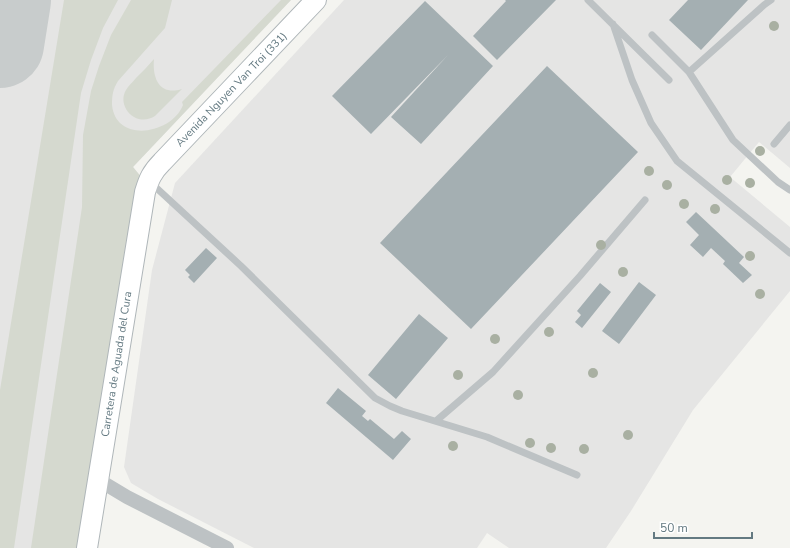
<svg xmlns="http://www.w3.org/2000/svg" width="790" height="548" viewBox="0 0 790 548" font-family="'Nunito Sans',sans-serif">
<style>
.built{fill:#e5e5e4}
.green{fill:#d5d9cf}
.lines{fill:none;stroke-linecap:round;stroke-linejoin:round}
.runway{stroke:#c8cccc;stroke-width:88}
.building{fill:#a4afb2}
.secondary-casing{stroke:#afb6b9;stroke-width:22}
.lane{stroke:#bdc2c4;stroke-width:7}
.street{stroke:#bdc2c4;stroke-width:14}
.secondary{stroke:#fff;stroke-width:20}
.tree{fill:#a9b0a2}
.labels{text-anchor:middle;stroke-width:4;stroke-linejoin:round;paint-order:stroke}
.street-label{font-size:11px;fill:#637981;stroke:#fff}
</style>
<rect width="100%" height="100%" fill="#f4f4f0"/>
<path class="built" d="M0 0H291L133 167 142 178 80 548H0Z
M344 0H790V168L759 142 730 177 790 227V291L693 410 631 511 606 548H509L487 533 477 548H254L158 499 131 483 124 467 152 270 175 183Z"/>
<path class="green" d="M64 0H118L103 28 91 60 81 93 14 548H0V390Z
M131 0H172L165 28 118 81C113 89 112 95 112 105 116 144 172 134 183 105L182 102 281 0H291L133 167 142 178 80 548H31L82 207 83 135 91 91 99 66 111 35Z
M154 59C152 79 160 96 182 89L155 116C149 120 141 121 134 117 125 112 120 100 126 90 128 86 133 82 136 78 142 72 148 66 154 59Z"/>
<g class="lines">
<path class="runway" d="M0 44 7 0"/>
</g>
<path class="building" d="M505 0H556L497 60 473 36 506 1Z
M688 0H748L701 50 669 20Z
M425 1 493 66 421 144 391 117 448 55 371 134 332 96Z
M547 66 638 152 471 329 380 243Z
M696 212 744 257 739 263 752 275 743 283 723 264 725 261 711 248 703 257 690 245 699 235 686 222Z
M206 248 217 258 194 283 188 277 190 275 185 270Z
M639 282 656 295 619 344 602 331Z
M600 283 611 292 582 328 575 322 581 315 577 311Z
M419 314 448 338 396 399 368 375Z
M338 388 366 411 362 416 368 421 370 419 394 439 402 431 411 439 393 460 326 403Z"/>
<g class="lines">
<g class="secondary-casing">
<path id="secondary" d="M87 548 145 192C149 179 152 172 162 162L316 0"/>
</g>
<path class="lane" d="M588 0 669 80
M613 24 632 80 651 123 677 161 790 253
M652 35 689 72 733 140 778 182 790 190
M689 72 764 5 771 0
M774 144 790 125
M150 182 241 266 375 398 390 406 402 411 487 437 577 475
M436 421 493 372 580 276 645 200"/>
<path class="street" d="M97 479 127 497 227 548"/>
<use href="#secondary" class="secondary"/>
</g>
<g class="tree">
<circle cx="774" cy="26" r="5"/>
<circle cx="760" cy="151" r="5"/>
<circle cx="649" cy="171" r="5"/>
<circle cx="727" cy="180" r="5"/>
<circle cx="750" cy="183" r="5"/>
<circle cx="667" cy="185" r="5"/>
<circle cx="684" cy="204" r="5"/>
<circle cx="715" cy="209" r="5"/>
<circle cx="601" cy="245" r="5"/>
<circle cx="750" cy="256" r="5"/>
<circle cx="623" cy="272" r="5"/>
<circle cx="760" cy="294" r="5"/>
<circle cx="549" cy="332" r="5"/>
<circle cx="495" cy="339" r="5"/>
<circle cx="593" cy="373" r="5"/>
<circle cx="458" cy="375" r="5"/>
<circle cx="518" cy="395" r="5"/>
<circle cx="628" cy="435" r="5"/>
<circle cx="530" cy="443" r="5"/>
<circle cx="453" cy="446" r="5"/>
<circle cx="551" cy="448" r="5"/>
<circle cx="584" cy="449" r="5"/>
</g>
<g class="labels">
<g class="street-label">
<text transform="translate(231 89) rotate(-46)" y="4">Avenida Nguyen Van Troi (331)</text>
<text transform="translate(116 364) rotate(-81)" y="4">Carretera de Aguada del Cura</text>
</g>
</g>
<path d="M654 532v6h98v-6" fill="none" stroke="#637981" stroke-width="2"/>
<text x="660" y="532" font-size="12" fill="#637981" stroke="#ffffff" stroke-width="3" paint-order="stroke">50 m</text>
</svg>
